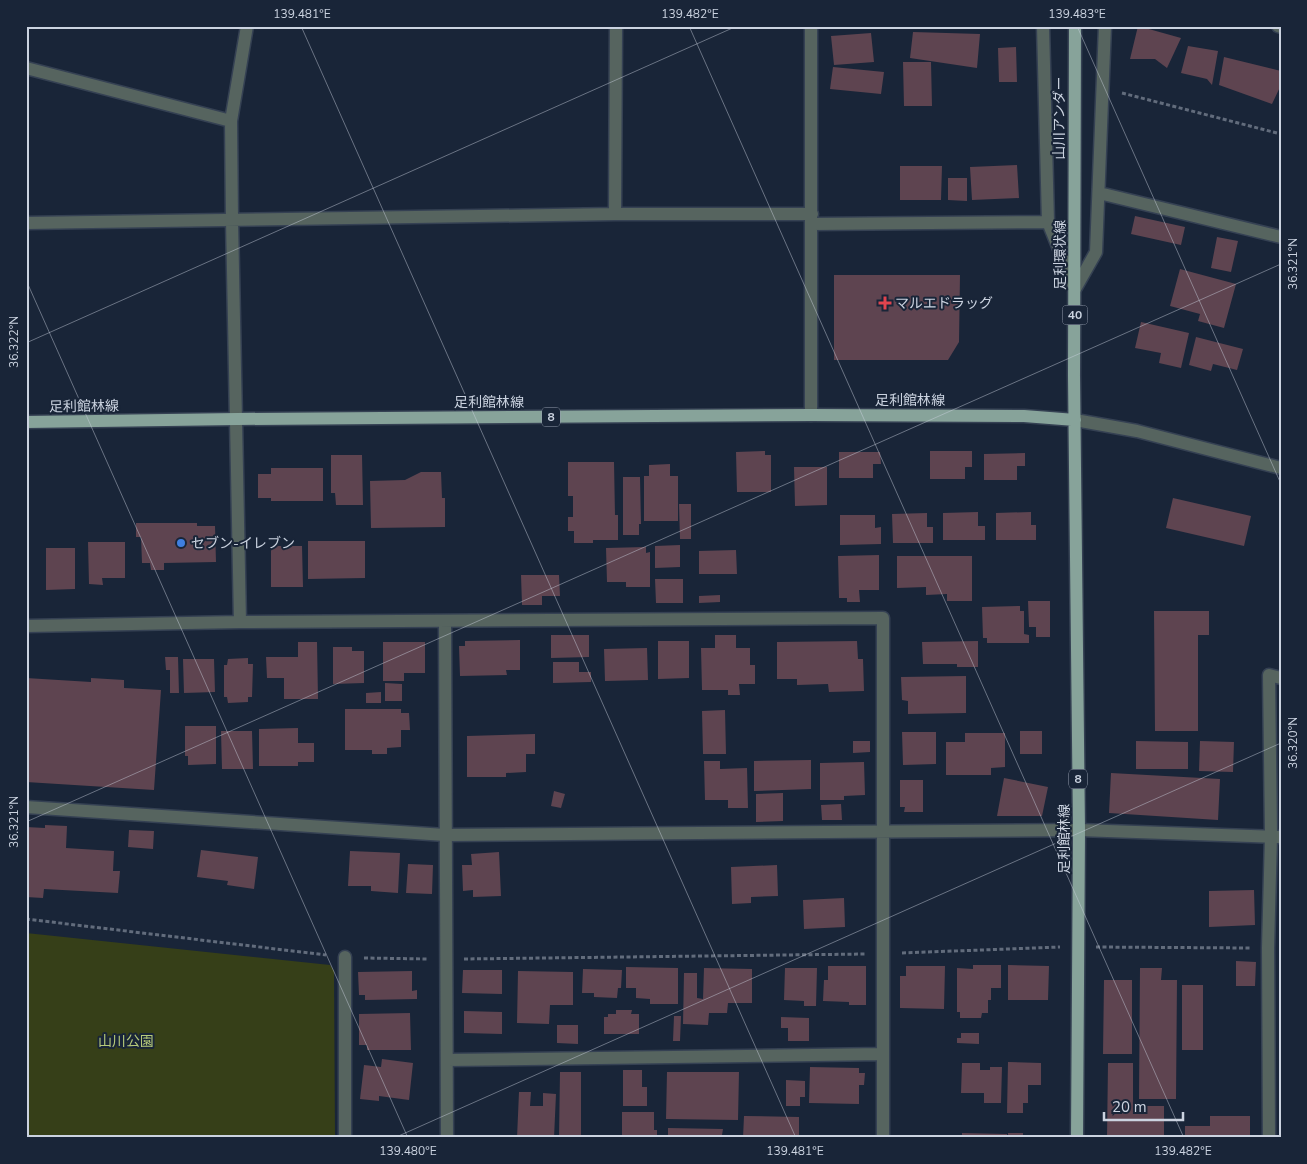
<svg xmlns="http://www.w3.org/2000/svg" width="1307" height="1164" viewBox="0 0 1307 1164" font-family="'Nunito Sans','Noto Sans JP',sans-serif">
<style>
.green{fill:#363f18}
.building{fill:#5e4450}
.lines{fill:none;stroke-linecap:round;stroke-linejoin:round}
.minor-casing{stroke:#354153;stroke-width:15}
.major-casing{stroke:#354153;stroke-width:15}
.path{stroke:#626c7c;stroke-width:3;stroke-dasharray:4 2.5;stroke-linecap:butt}
.minor{stroke:#56645f;stroke-width:12}
.major{stroke:#87a39a;stroke-width:12}
.ticks{fill:none;stroke:#cbd3e0;stroke-width:1;stroke-opacity:0.45}
.health-dot{fill:#e0444e;stroke:#192538;stroke-width:2}
.shop-dot{fill:#3f7fe0;stroke:#192538;stroke-width:2}
.labels{text-anchor:middle;stroke-width:4;stroke-linejoin:round;paint-order:stroke}
.shield{fill:#192538;stroke:#969fae;stroke-width:1}
.shield-label{font-size:12px;font-weight:bold;fill:#cbd3e0}
.street-label{font-size:14px;fill:#cbd3e0;stroke:#192538}
.poi-label{font-size:14px;fill:#cbd3e0;stroke:#192538;text-anchor:start}
.park-label{font-size:14px;fill:#b6c979;stroke:#192538}
.neatline{fill:none;stroke:#cbd3e0;stroke-width:2}
.ticks-label{font-size:12px;text-anchor:middle;fill:#cbd3e0}
</style>
<rect width="100%" height="100%" fill="#192538"/>
<path class="green" d="M26 933 330 965 334 971 335 1138H26Z"/>
<path class="building" d="M1138 26 1181 38 1167 68 1155 59H1130Z
M913 32 980 34 977 68 910 58Z
M871 33 874 62 834 65 831 36Z
M1188 46 1218 51 1212 85 1207 79 1181 73Z
M1016 47 1017 82H999L998 48Z
M1224 57 1281 71V85L1272 104 1219 85Z
M903 62H931L932 106H904Z
M833 67 884 72 881 94 830 89Z
M1017 165 1019 198 972 200 970 167Z
M900 166H942L941 200H900Z
M948 178H967V201L948 200Z
M1135 216 1185 227 1181 245 1131 234Z
M1217 237 1238 241 1231 272 1211 268Z
M1180 269 1236 284 1224 328 1198 321 1200 314 1170 306Z
M834 275H960L959 342 948 360H834Z
M1141 322 1189 333 1181 368 1159 363 1161 353 1135 348Z
M1196 337 1243 349 1237 370 1213 364 1211 371 1189 365Z
M765 451V455H771V492H737L736 452Z
M930 451H972V467H965V479H930Z
M839 452H880L881 464H873V478H839Z
M1025 453V466H1017V480H984V454Z
M331 455H362L363 505H336L335 493H331Z
M568 462H614L615 515H618V540H593V543H574V531H568V517H573V496H568Z
M670 464V476H678V521H644V476H649V465Z
M794 467H827V505L795 506Z
M271 468H323V501H271V498H258V474H271Z
M421 472H441L442 498H445V527L371 528 370 481 405 480Z
M623 477H640L641 524H639V535H623Z
M1173 498 1251 516 1244 546 1166 528Z
M679 504H691V539H680Z
M978 512V526H985V540H943V513Z
M1031 512V525H1036V540H996V513Z
M927 513V527H933V543H893L892 514Z
M840 515H875V528L881 527V544L840 545Z
M136 523H197V526H215L216 562 164 563V570H151L150 563H142L141 537H136Z
M308 541H365V578L308 579Z
M88 542H125V578H102L103 585 89 584Z
M680 545V567L655 568V546Z
M271 546H302L303 587H271Z
M646 547V553L650 552V587H626V582H607L606 548Z
M46 548H75V589L46 590Z
M736 550 737 574H699V551Z
M879 555V590H859L860 602H847V598H839L838 556Z
M897 556H972V601H947V594L926 595V587L897 588Z
M521 575H559L560 596H542V605H522Z
M655 579H683V603H656Z
M720 595V602L699 603V596Z
M1028 601H1050V637H1036V627H1029Z
M1020 606V611H1024V634L1029 635V643H987V638H983L982 607Z
M1154 611H1209V635H1198V731H1155Z
M551 635H589V657L551 658Z
M715 635H736V648H750V665H755V684H739L740 695H728V690H702L701 648H715Z
M520 640V670H506L507 675 460 676 459 646H465V641Z
M658 641H689V678L658 679Z
M857 641 858 659H863L864 691 829 692 828 684 797 685V679H777V642Z
M978 641V667H957V664H923L922 642Z
M298 642H317L318 699H284V678H267L266 657H298Z
M383 642H425V673H404V681H383Z
M333 647H352V651H364V683L333 684Z
M647 648 648 680 605 681 604 649Z
M165 657H178L179 693H170V670H166Z
M248 658V664H253L252 697H248V702L228 703 227 697H224V665H227L228 659Z
M183 659H214L215 692 184 693Z
M553 662H579V672H591V682L553 683Z
M966 676V713L908 714V701L902 700 901 677Z
M26 678 91 682V678L124 680V688L161 690 154 790 26 782Z
M385 683 402 684V701H385Z
M381 692V703H366V693Z
M345 709H401V713H409L410 730H401V747L387 748V754H372V750H345Z
M725 710 726 754H703L702 711Z
M185 726H216V764L188 765V756H185Z
M298 728V743H314V762H298V766H259V729Z
M221 731H252L253 769H222Z
M1020 731H1042V754H1020Z
M902 732H936V764L903 765Z
M965 733H1005V767L991 768V775H946V742H965Z
M535 734V754H526V772L506 773V777H467V736Z
M853 741H870V752L853 753Z
M1136 741 1188 742V769H1136Z
M1200 741 1234 742 1233 772 1199 771Z
M811 760V789L754 791V761Z
M704 761H720V769L747 768 748 808H728V800H705Z
M864 762 865 795 844 796V800H820V763Z
M1111 773 1220 779 1218 820 1109 813Z
M1004 778 1048 787 1042 816H997Z
M900 780H923V812H904L905 807H900Z
M554 791 565 794 561 808 551 806Z
M783 793V821L756 822V794Z
M841 804 842 820H822L821 805Z
M45 825 67 826 66 848 114 851 113 871H120L118 893 44 889 43 898 26 897V827L45 828Z
M129 830 154 831 153 849 128 847Z
M201 850 258 857 254 889 227 885 228 881 197 877Z
M350 851 400 853 398 893 371 891V886H348Z
M499 852 501 896 473 897V890L463 891 462 865H472L471 854Z
M408 864 433 865 432 894 406 893Z
M777 865 778 896 751 897V903L732 904 731 867Z
M1254 890 1255 925 1209 927V891Z
M844 898 845 927 804 929 803 900Z
M1236 961 1256 962 1255 986H1236Z
M973 965H1001V988H991V1000H988V1013H982L981 1018H960V1012H957V968L973 969Z
M1008 965 1049 966 1048 1000H1008Z
M828 966H866V1005H849V1002L823 1001 824 980H828Z
M906 966H945L944 1009 900 1008V976H906Z
M626 967 678 968V1004H650V999L636 998V988H626Z
M704 968 752 969V1003H728L727 1013H709L708 1025 683 1024 684 973H697V998L703 999Z
M785 968H817L816 1006H804V1001L784 1000Z
M1140 968H1162L1161 980H1177L1176 1099H1139Z
M583 969 622 970 621 988H618L617 998 594 997V993H582Z
M463 970H502V994L462 993Z
M412 971V991L417 990V999L365 1000V995H359L358 972Z
M518 971 573 972V1005H550L549 1024 517 1023Z
M1104 980H1132V1054H1103Z
M1182 985H1203V1050H1182Z
M616 1010H632L631 1014H639V1034H604V1017H608V1014H616Z
M464 1011 502 1012V1034L464 1033Z
M410 1013 411 1050H367V1045H359V1014Z
M674 1016H681L680 1041H673Z
M781 1017 809 1018V1041H788V1028H781Z
M557 1025H578V1044L557 1043Z
M961 1033H979V1044L957 1043V1038H961Z
M382 1059 413 1063 409 1100 379 1096V1101L360 1099 364 1065 381 1067Z
M1008 1062 1041 1063V1085H1028V1103H1023V1113H1007Z
M962 1063H980V1070H990V1067H1002L1001 1103H984V1093H961Z
M1108 1063H1133V1106H1164V1138H1107Z
M810 1067 859 1068V1073H865L864 1085H859V1104L809 1103Z
M623 1070H642V1087H647V1106H623Z
M560 1072H581V1138H559Z
M667 1072H739L738 1120 666 1119Z
M786 1080 805 1081V1097H800V1106H786Z
M519 1092H531L530 1106H543V1093L556 1094 554 1138H517Z
M622 1112H654V1130H657V1138H622Z
M744 1116 799 1117V1138H743Z
M1210 1116H1250V1138H1185V1126H1210Z
M668 1128 723 1129 722 1135 730 1136V1138H668Z
M962 1133 1007 1134V1138H962Z
M1008 1133H1023V1138H1008Z"/>
<g class="lines">
<g class="minor-casing">
<path id="minor" d="M811 26V415
M1043 26 1048 222 1074 286
M1278 26 1281 27
M26 68 231 121
M1099 193 1281 237
M615 214 616 26
M26 223 615 214H812
M812 224 1048 222
M1075 289 1096 252 1105 26
M1075 420 1137 431 1281 468
M445 621 447 1138
M240 622 232 220 231 121 247 26
M26 626 240 622 883 618V1138
M26 807 445 835 1079 830 1281 837
M345 957V1138
M447 1060 883 1054
M1269 1138 1268 948 1271 836 1269 675 1281 678"/>
</g>
<g class="major-casing">
<path id="major" d="M1075 26 1074 376 1079 830 1077 1138
M26 422 237 419 811 415 1024 416 1075 420"/>
</g>
<path class="path" d="M1122 93 1281 134
M26 919 326 955
M1096 947 1250 948
M902 953 1060 947
M364 958 428 959
M464 959 865 954"/>
<use href="#minor" class="minor"/>
<use href="#major" class="major"/>
</g>
<path class="ticks" d="M301 26 796 1138M689 26 1184 1138M1077 26 1281 484M26 280 408 1138M26 343 737 26M26 822 1281 264M394 1138 1281 743"/>
<path class="health-dot" d="M882.5 295.5h5v5h5v5h-5v5h-5v-5h-5v-5h5z"/>
<circle class="shop-dot" cx="181" cy="543" r="5"/>
<g class="labels">
<g class="shield">
<rect x="1062.5" y="305.5" width="25" height="19" rx="4"/>
<rect x="542" y="407.5" width="18" height="19" rx="4"/>
<rect x="1069" y="769.5" width="18" height="19" rx="4"/>
</g>
<g class="shield-label">
<text x="1075" y="319">40</text>
<text x="551" y="421">8</text>
<text x="1078" y="783">8</text>
</g>
<g class="street-label">
<text transform="translate(1059 118) rotate(-90)" y="5">山川アンダー</text>
<text transform="translate(1060 255) rotate(-90)" y="5">足利環状線</text>
<text x="910" y="405">足利館林線</text>
<text x="489" y="407">足利館林線</text>
<text transform="translate(84 406) rotate(-1)" y="5">足利館林線</text>
<text transform="translate(1064 839) rotate(-90)" y="5">足利館林線</text>
</g>
<g class="poi-label">
<text x="895" y="308">マルエドラッグ</text>
<text x="191" y="548">セブン-イレブン</text>
</g>
<g class="park-label">
<text x="126" y="1046">山川公園</text>
</g>
</g>
<rect width="1307" height="1164" fill="none" stroke="#192538" stroke-width="55"/>
<path d="M1104 1112v8h79v-8" fill="none" stroke="#cbd3e0" stroke-width="2.5"/>
<text x="1112" y="1112" font-size="15" fill="#cbd3e0" stroke="#192538" stroke-width="4" paint-order="stroke">20 m</text>
<rect x="28" y="28" width="1252" height="1108" class="neatline"/>
<g class="ticks-label">
<text x="302" y="18">139.481°E</text>
<text x="690" y="18">139.482°E</text>
<text x="1077" y="18">139.483°E</text>
<text transform="translate(1293 264) rotate(-90)" y="4">36.321°N</text>
<text transform="translate(14 342) rotate(-90)" y="4">36.322°N</text>
<text transform="translate(1293 743) rotate(-90)" y="4">36.320°N</text>
<text transform="translate(14 822) rotate(-90)" y="4">36.321°N</text>
<text x="408" y="1155">139.480°E</text>
<text x="795" y="1155">139.481°E</text>
<text x="1183" y="1155">139.482°E</text>
</g>
</svg>
